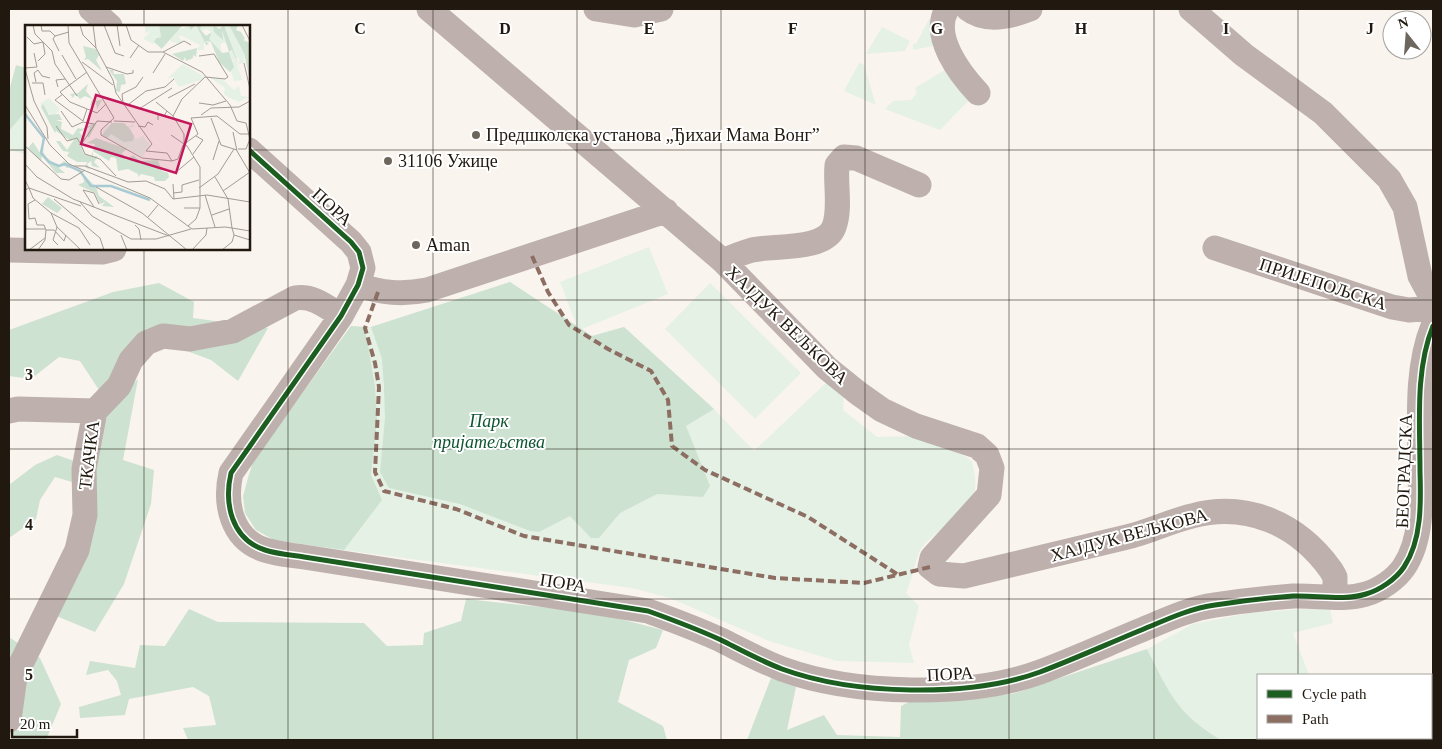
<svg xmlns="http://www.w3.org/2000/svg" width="1442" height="749" viewBox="0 0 1442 749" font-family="Georgia,serif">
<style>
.green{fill:#e5f1e5}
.forest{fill:#cde2d0}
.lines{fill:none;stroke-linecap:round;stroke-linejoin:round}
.minor{stroke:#beb1ad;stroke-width:25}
.quiet{stroke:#8d6e63;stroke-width:4;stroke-dasharray:8 4;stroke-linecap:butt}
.cycleway-casing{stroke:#fff;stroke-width:8}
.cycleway{stroke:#1b5e20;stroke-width:5}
.grid{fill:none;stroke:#21190f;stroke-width:1;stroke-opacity:0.55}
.poi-dot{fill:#6d665d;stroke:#fff;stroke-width:2}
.labels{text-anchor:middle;stroke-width:4;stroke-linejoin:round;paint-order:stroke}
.poi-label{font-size:18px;fill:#21190f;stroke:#fff;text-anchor:start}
.street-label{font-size:18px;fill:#21190f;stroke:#fff}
.park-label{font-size:18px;font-style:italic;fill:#0f5431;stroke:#fff}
.inset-river{fill:none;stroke:#a7cad3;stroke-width:2.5}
.inset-road{fill:none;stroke:#a39c95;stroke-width:1}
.view{fill:#c2185b;fill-opacity:0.15;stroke:#c2185b;stroke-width:2.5}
.inset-edge{fill:none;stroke:#21190f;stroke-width:2.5}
.grid-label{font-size:16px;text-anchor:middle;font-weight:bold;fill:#21190f;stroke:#fff;stroke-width:4;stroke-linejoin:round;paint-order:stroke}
</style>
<rect width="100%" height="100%" fill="#faf4ee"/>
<path class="green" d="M929 19 934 23 933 46 913 50V43L916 44Z
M882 27 910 41 905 51 866 54Z
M859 63 864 65 876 105 844 91Z
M948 68 972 97 940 130 885 109 893 101 911 100 917 93 915 88Z
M26 111V154L9 150V131Z
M649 247 668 294 582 329 592 336 624 327 714 409 754 451 830 379 844 392 843 410 877 437 919 436 942 442 972 461C986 519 954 512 923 546 916 553 912 582 906 593L919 606 909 645 914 663 837 661 769 641 670 598 632 588 305 545 256 530C243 508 242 501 248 476L351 326 371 327 510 282 577 326 560 282Z
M710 283 801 373 755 419 665 329Z
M1304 609H1330L1333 623 1293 633 1309 675H1258V738H1332L1333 740H1221L1197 726 1173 701 1147 649 1193 624 1250 613Z"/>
<path class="forest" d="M16 65 26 68V111L9 131V91Z
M510 282 592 336 624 327 714 409 686 426 710 486 703 497 657 494 620 513 599 538H591L570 516 539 532 530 531 460 504 389 488 380 472 385 418 384 386 382 359 371 327Z
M159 283 194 302 193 318 268 328 238 381 211 360 163 342 99 390 80 361 59 357 31 379 9 376V330L113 292Z
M351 326 363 327 367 339 375 387 377 419 371 475 382 500 344 550 274 540 256 530 245 513 243 496 253 461Z
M138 379 123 460 154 470 151 504 124 584 95 632 54 615 79 484 55 477 40 500 36 519 9 538V485L35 465 57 455 77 462 103 412Z
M466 599 597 613 663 630 656 648 629 660 618 702 663 726 667 740H188L183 728 216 725 209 696 193 687 129 699 125 715 80 718 79 707 121 695 117 681 108 670 86 675 90 661 135 668 140 645 165 646 189 609 218 622 364 623 387 646 423 645 424 633 461 621Z
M9 637 40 658 61 704 46 740H12L9 722Z
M1147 649C1170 694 1176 713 1221 740H747L771 678 796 687 787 730 824 715 837 735 900 737 901 706 911 701 1012 694Z"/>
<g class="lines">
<path class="minor" d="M91 9 110 26
M429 9 723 261 827 368 858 393 882 410 916 426 977 446 987 455 992 468 989 495 932 558 930 567 939 574 964 576C1018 563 1073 550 1127 537 1149 532 1170 521 1192 516 1247 501 1298 524 1331 570L1335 577V596
M596 9 634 15 661 9
M947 9C931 36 960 74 978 93
M968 9C986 23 1010 17 1030 9
M1191 9 1244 55 1323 113 1389 179 1405 207 1420 276 1433 300
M249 150 351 242 359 252 363 268 358 285 341 316 231 473C224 503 231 539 265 550 277 554 291 555 304 557L648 611C673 620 697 629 721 640 741 650 761 661 782 669 853 695 969 698 1040 672 1077 658 1114 641 1151 626 1172 617 1193 608 1215 605 1241 601 1267 598 1293 596 1317 595 1344 601 1366 594 1380 590 1396 579 1404 567 1422 540 1421 502 1420 471 1420 424 1415 370 1433 326
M1215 248 1392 307 1409 310 1433 308
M9 250 102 252 114 249
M723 261C732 257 741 253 752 250 773 245 825 251 834 227 841 208 835 185 837 165L844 157 856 158 919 185
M358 285C382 293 402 295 427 290L666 211
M9 411 18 409 95 411
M9 720 15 676 77 550 85 515 84 469 95 411 119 386 131 360 146 343 163 336 190 339 233 331 295 298C313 295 327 307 341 316"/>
<path class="quiet" d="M532 256 548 292 569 325 608 349 651 371 668 400 672 446 705 470 808 517 897 574
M378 292 365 328 375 363 379 387 375 472 384 491 456 509 524 536 775 578 864 583 930 567"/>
<g class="cycleway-casing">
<path id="cycleway" d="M249 150 351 242 359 252 363 268 358 285 341 316 231 473C224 503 231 539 265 550 277 554 291 555 304 557L648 611C673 620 697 629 721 640 741 650 761 661 782 669 853 695 969 698 1040 672 1077 658 1114 641 1151 626 1172 617 1193 608 1215 605 1241 601 1267 598 1293 596 1317 595 1344 601 1366 594 1380 590 1396 579 1404 567 1422 540 1421 502 1420 471 1420 424 1415 370 1433 326"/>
</g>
<use href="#cycleway" class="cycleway"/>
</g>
<path class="grid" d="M144 9V26M288 9V740M433 9V740M577 9V740M721 9V740M865 9V740M1009 9V740M1154 9V740M1298 9V675M9 150H26M249 150H1433M144 249V740M9 300H1433M9 449H1433M9 599H1433M1298 738V740"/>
<g class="poi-dot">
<circle cx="476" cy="135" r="5"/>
<circle cx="388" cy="161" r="5"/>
<circle cx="416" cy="245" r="5"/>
</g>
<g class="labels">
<g class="poi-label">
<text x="486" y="141">Предшколска установа „Ђихаи Мама Вонг”</text>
<text x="398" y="167">31106 Ужице</text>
<text x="426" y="251">Aman</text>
</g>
<g class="street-label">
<text transform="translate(332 207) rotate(42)" y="6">ПОРА</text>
<text transform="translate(1323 284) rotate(18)" y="6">ПРИЈЕПОЉСКА</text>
<text transform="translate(787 325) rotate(44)" y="6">ХАЈДУК ВЕЉКОВА</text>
<text transform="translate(89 455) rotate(-83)" y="6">ТКАЧКА</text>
<text transform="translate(1404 471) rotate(-88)" y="6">БЕОГРАДСКА</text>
<text transform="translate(1129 535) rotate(-15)" y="6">ХАЈДУК ВЕЉКОВА</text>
<text transform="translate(563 583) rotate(9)" y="6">ПОРА</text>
<text transform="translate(950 674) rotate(-3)" y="6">ПОРА</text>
</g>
<g class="park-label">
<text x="489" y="427">Парк<tspan x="489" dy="21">пријатељства</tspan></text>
</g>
</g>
<g transform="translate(25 25)">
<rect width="225" height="225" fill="#faf4ee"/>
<path d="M120 0H134L136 12H131L129 19 118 14 125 7 120 8ZM171 0 178 15 186 16 179 17V25H172L175 20 155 10 154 13 158 16 155 19 145 16 153 5 163 1 168 4ZM197 0 190 4 197 15 196 6 201 14V17L195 19 197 28 184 15 183 11 188 8 182 4 176 6 174 1ZM199 0 205 1 219 28V38L214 39V33H210L217 55 209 56 206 46 208 36 203 27 208 26ZM158 39 178 51 179 54 154 62 147 52 142 54ZM183 51 198 55 209 65 214 61 216 71 224 72 214 77 203 72 199 69 200 63ZM24 73 35 84 28 92 15 79ZM87 98H99L102 102 108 99 109 102 103 103 111 114 118 111 125 120 118 132 78 111V105Z" fill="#e5f1e5"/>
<path d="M134 0H158L133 28 137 24 129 17 131 13 136 12ZM163 0H177L175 4 181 11 187 7 184 14 197 28 204 27 200 14 197 6 198 15 189 7 188 0 194 4 199 0 216 46 207 25 204 27 209 42 205 47 194 37 186 17 180 16 184 19 181 20 171 0 166 5ZM204 0H213L211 5 216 7 220 14 218 15 225 18V56L219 28ZM58 21 71 24 74 30 71 35 77 46 63 34 59 35 61 32ZM172 23 171 32 168 30V33L161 36 160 32 158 36 147 29ZM84 45H88L89 49H99L101 59 96 60 95 67 91 66 92 56ZM63 59 61 66 69 76 77 75 72 84 71 77 65 81 67 74 60 71 55 74 50 69 48 73 45 69 53 68ZM18 79 24 90 34 89 37 95H31L37 97 36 104 48 110 53 103 57 104 72 97 64 113 62 111 65 102 54 107 60 114 56 120 55 111V120L59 129 66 131 68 127V131H73L69 137 75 143 67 141 66 136 62 139 65 145 60 142 62 137H52L42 131 44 127 38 126 31 116H35L42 125 51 112 46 116 31 106 30 108 16 82ZM87 98H99L105 104 109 111 108 116 99 117 86 109 82 113 77 110ZM71 113 102 124 97 128 101 135 108 130 115 136 133 135 137 146 143 148 144 152 140 156H130L129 152 116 149 113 152V149L103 144 93 146 91 133 86 132 84 136 68 126 70 119 62 118ZM8 117 15 128 19 123 18 127 22 133 33 141 39 136 49 141 42 143 37 139 34 143 40 148H31L17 131 16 136 3 123ZM58 149 71 162 74 171 89 182 77 181 80 177 75 179 70 168 53 160 59 157ZM23 172 37 183 32 188 17 179Z" fill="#cde2d0"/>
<path class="inset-river" d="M0 89 19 113 16 128 24 137 34 141 40 139 55 146 66 161H86L125 175"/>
<path class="inset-road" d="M8 0 10 9 27 26 30 39 52 71M16 0 17 6H25L30 11 44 7M43 0 44 18 89 93 76 105V110L117 133 147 136M55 0 58 10 71 23M68 0 71 23 88 55 91 68 127 119 121 126 142 128 147 136M79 0 90 28 99 31M92 0 95 21M101 0 106 15 123 27H138L177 47 205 80 212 96M217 0 225 16M30 11 28 14 34 26M2 12 9 19 18 17 20 29 13 36M138 27 159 16 166 20M37 30 51 54M105 33 114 20M57 37 88 60M219 38 225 64M81 42 102 49 108 48V45M0 43 12 42 9 28M0 44 9 76 22 102 23 114M62 47 35 67 45 77 72 88 81 79M128 48 140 29M118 52 111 62 97 69 98 78 114 84 147 63M11 57 9 48 13 45 17 51 25 53M7 58H18L20 70M33 62 31 55 40 54M38 69 30 75 58 96 62 84M143 73 170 59M131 77 148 91M174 78 188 80 201 76M104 79 121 66 140 62 149 54M0 80 25 120 44 139 125 173 167 204 200 202 207 203 209 210M36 86 47 102 58 97 69 99M176 90 186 83 214 82 225 76M186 93 196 120 212 125M133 95V90L139 91 142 86M89 96 110 97M212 96 221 98 225 114 221 124H213M87 97 72 96 56 120 60 129 75 134 91 151M31 101 42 116 52 113 55 118M113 101 120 102 123 97 128 100M208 107 212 126 225 148M146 110 162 121 175 142V183L171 194 163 201M159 119V109L148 91 157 74 180 52 200 54 203 52 189 29 174 31M0 121 36 154 44 155 60 145M168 129 178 115 171 111M188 135 194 116M147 136 153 134 158 120 173 109 166 93 192 91 215 109H225M0 139 12 152 48 174 144 211M49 141H60L103 157 121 156 140 164 148 174 182 170 225 177M150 148 169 132M190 152 203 174 207 203 225 206M0 155 4 163 56 181M148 159 149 174M71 162 117 188 162 225M174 163 193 149 209 124M0 165 4 163 8 173 26 188 32 202 56 225M198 166 225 147M148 168 157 167V160L174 155M180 170 190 202M29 174 75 213 79 225M10 175 3 179 4 194 10 193 12 200H19L21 205 20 215 13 225M55 177 67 191 106 214H131L166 204M69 182 58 165 69 168 74 179M159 183H175M26 188 54 203 65 220M187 190 204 184M123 192 133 180M110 200 114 204 116 215M32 202 28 215 33 220M0 204H20M21 205H29L39 216 41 210M96 210 102 225M209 210 225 215M4 225 20 213M167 225 181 210 182 203M197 225 207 217 209 210"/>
<path class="view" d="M71 70 166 99 151 148 56 119Z"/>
<rect width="225" height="225" class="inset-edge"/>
</g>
<g class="grid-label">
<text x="360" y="34">C</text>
<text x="505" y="34">D</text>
<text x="649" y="34">E</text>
<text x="793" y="34">F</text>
<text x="937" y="34">G</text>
<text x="1081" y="34">H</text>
<text x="1226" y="34">I</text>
<text x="1370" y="34">J</text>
<text x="29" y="380">3</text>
<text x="29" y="530">4</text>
<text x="29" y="680">5</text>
</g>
<rect width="1442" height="749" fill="none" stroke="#21190f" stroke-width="20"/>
<rect x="1257" y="674" width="175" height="65" fill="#ffffff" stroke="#a6a39f"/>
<rect x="1267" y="690" width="25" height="8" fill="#1b5e20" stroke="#a6a39f"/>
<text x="1302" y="699" font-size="15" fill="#21190f">Cycle path</text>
<rect x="1267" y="715" width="25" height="8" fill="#8d6e63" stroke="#a6a39f"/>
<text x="1302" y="724" font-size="15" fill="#21190f">Path</text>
<g transform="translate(1407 35) rotate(343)"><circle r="24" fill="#ffffff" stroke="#a6a39f"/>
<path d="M0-4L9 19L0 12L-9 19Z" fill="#6d665d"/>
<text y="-8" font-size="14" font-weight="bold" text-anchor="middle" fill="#21190f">N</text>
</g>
<path d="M12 729v8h65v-8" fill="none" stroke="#21190f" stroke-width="2.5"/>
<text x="20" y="729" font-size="15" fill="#21190f" stroke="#ffffff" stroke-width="4" paint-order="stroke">20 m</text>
</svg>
